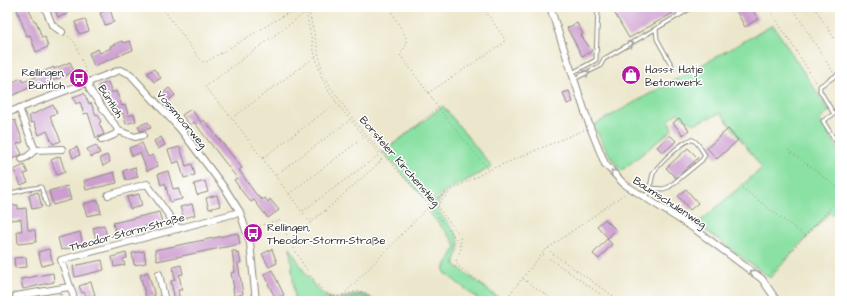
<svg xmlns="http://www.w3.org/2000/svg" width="847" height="308" viewBox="0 0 847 308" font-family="'Architects Daughter',sans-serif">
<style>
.green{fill:#8be1a4;stroke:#5b8668}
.forest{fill:#70bf8a;stroke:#4e755a}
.building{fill:#cc9dcf}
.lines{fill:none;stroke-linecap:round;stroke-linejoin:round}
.service-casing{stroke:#8c897c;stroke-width:5}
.minor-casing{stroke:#8c897c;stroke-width:8}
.path{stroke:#8c897c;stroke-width:1;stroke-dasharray:1 3;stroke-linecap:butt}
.service{stroke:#fff;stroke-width:3}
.minor{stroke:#fff;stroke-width:6}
.oneway{stroke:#a0a0a0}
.labels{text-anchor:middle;stroke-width:3;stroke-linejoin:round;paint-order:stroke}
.poi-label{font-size:11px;fill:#2b2b2b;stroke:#fff;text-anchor:start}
.street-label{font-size:11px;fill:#2b2b2b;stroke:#fff}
</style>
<rect width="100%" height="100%" fill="#fff"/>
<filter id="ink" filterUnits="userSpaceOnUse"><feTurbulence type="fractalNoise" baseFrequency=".025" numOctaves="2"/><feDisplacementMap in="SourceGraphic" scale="8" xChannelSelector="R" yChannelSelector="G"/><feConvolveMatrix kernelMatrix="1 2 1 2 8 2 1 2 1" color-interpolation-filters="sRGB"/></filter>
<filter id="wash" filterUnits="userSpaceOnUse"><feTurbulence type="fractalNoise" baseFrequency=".012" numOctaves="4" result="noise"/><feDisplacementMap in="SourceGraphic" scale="16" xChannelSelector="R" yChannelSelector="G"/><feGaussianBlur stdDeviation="0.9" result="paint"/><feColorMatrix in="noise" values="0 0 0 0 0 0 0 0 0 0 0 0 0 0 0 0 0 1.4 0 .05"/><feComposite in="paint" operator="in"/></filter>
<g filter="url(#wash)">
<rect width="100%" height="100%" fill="#ece7cc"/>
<path class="green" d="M773 25 829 111 820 120 840 152V218L830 212 770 278 697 224 762 168 721 113 693 124 677 113 669 120 672 130 621 171C610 157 601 143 594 125Z
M443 106 492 167 439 195 429 203 383 152Z
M443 196 438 203 437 209C445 222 460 231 459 247 459 254 454 258 455 265L503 301H481L446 274 444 270 446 264 456 247 452 239 427 210 435 201Z
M290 247C297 260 317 298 334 299 336 300 340 298 343 298V301H295Z"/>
<path class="forest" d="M359 294 368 296 374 301H343V298Z"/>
<g id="blocks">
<path class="building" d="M26 7H28L34 21H36L42 38 45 37 48 47 36 52 30 35 27 36 17 10Z
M54 7H66L68 14 58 17Z
M611 7H669L673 13 629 38Z
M734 7H751L758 19 745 27Z
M110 9 114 22 105 25 100 13Z
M85 19 89 31 79 34 75 22Z
M577 23 583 34 581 35 592 51 582 56 567 28Z
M122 41 124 43 130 41 133 50 94 66 89 53 98 49 100 53 111 48 110 46Z
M70 62 74 72 31 89V87L7 98V87L11 85V83L21 78 23 82 43 74 42 72 54 67V69Z
M154 69 161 78 154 82 147 73Z
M108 82 112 93 116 91 122 106 125 105 129 116 134 114 136 121 126 124 123 113 118 115 114 102 109 104 104 93 101 94 98 86Z
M169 88 175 95 168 101 162 94Z
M569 91 573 102 567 104 563 93Z
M84 93 89 104 91 103 96 115 98 114 101 122 99 123 104 134 96 138 88 113 84 114 80 102 76 104 73 97Z
M53 105 57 113 50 116 61 141 53 144 47 131 39 135 34 122 31 123 29 116Z
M191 109 201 122 204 120 242 168 239 170 255 193 262 200 265 198 268 202 270 199 279 210 268 218 254 200 251 202 244 194 234 180 237 178 194 122 190 125 182 115Z
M679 118 689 130 683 135 673 123Z
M15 120 23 142 17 144 22 154 8 161 7 158V138L12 136 7 123Z
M148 122 151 128 140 131 138 126Z
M728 129 738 140 717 159 707 148Z
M670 135 676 141 663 153 657 147Z
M161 137 165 145 158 149 154 141Z
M142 143 148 157 153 155 158 166 147 171 140 153 132 156 129 148Z
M96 145 100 153 91 157 87 149Z
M77 147 80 155 73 158 70 150Z
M180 147 186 166 192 164 195 175 184 178 179 161 173 164 168 150Z
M688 148 698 158 676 178 666 168Z
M107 155 110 162 103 166 100 158Z
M60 156 65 172 57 175 51 160Z
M24 165 28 173 24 174 28 182 21 185 14 170Z
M135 167 138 177 126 180 123 171Z
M168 171 173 189 178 188 182 199 170 202 165 183 161 185 158 174Z
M114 172 117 183 86 190 84 181Z
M205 181 208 192 197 195 194 184Z
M67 186 71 200 53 205 49 191Z
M686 189 698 203 690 210 678 196Z
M38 192 42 207 32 209 29 195Z
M139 194 142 206 130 209 127 197Z
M217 195 220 206 209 209 206 198Z
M98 200 101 213 87 216 83 204Z
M192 204 195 215 184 218 180 207Z
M18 205V209L26 208 28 230H35L36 242 18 244 17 231H22L21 219 10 220 9 206Z
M159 212 162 222 116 234 113 223Z
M605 219 616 230 608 238 597 226Z
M104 225 107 236 96 239 93 228Z
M80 232 83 245 61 250 58 238Z
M238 233 240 244 157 261 155 250Z
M607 239 612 244 599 259 593 254Z
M49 249 53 263 42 266 38 252Z
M272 249 277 263 269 267 262 254Z
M144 251 146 263 134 265 132 253Z
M232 251H236L237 254 239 253 241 263H238L243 294 234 296 233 288H234L231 273 235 272Z
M126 253 127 258 123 259 125 265 114 267 112 257Z
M26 257 27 267 15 268 14 258Z
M102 260 104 270 75 277 73 266Z
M181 265 183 274 179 275 182 290H178L180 301H175L171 281 175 280 173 267Z
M272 270 284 295 276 299 268 284 269 283 264 274Z
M148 272 155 296 146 298 140 275Z
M53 273 54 282 23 289 21 279Z
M91 282 95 295 92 296 94 301H88L84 292 82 293 79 286Z
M62 294 65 301H45Z"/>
</g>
</g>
<g filter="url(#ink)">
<use href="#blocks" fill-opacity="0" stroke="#8c897c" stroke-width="1"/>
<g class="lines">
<g class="service-casing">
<path id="service" d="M675 7 680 15
M656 29 657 39 673 68
M572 73 596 60 598 7
M840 73 820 86V91L834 114 823 121 840 148
M574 79 600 66 604 59 693 7
M7 194 28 189 41 187 47 205
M645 197C652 187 650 184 653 174 656 167 686 137 693 140 698 142 702 151 705 155L702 160 669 187 663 189 651 188"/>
</g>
<g class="minor-casing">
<path id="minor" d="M45 7 52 25 62 32
M550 7 590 127 605 164 624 184 696 230 762 279 777 301
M88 82 90 90 119 131 135 137 143 135
M19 108 35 150 27 157 22 159
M7 113 120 70 130 74 181 130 226 190 240 212 250 243 256 301
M102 140 114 135 119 131
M35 150 62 149
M108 195 147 184 178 229
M159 274 165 301
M16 296 69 287
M75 301 61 260 240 212"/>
</g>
<path class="path" d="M162 7 199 58 203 62H206L298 7
M303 7 306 12 308 7
M308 7 322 69 330 86 357 125 428 204 458 241 461 249 456 261 458 266 505 301
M768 7 816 82
M792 7 833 72
M814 7 840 47
M836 7 840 13
M68 36 76 44 87 75
M428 93 504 43V38L483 7
M439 109 489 170
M232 118 316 56
M788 150 840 189
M263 158 337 102
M276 175 350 120
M742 188 805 236 768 276
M452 191C447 196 438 201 438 208L460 235 461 246
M289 194 364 137
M303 211 379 155
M325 211 309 221 232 118 205 87 306 12C311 35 315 63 325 84 338 109 362 133 380 154L381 153
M325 211 380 162 382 158 381 153 438 108 430 95 400 55 406 45V37L389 7
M252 228 279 220C287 236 315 292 332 296 343 298 355 288 366 293 370 295 375 298 379 301
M805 236 840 197
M289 241 321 214
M548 248 552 253 620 301
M543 254 610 301
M523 279 555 301
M343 295 437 198 489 170 584 130
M505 300 544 251 626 193"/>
<use href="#service" class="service"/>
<use href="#minor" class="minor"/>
</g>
<defs><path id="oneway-chevron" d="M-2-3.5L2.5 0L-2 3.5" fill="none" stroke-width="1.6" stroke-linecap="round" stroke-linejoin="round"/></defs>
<g class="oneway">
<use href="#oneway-chevron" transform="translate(631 44) rotate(-30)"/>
<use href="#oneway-chevron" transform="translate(587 73) rotate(-27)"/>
<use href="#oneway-chevron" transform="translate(613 172) rotate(-133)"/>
<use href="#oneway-chevron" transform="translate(752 272) rotate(-143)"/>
</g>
</g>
<defs>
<g id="shop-disc" transform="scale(1)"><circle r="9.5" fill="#b5179e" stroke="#fff"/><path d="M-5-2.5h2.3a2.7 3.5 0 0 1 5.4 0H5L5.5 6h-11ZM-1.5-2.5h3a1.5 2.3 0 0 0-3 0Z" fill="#fff"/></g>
<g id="bus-disc" transform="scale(1)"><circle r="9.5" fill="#b5179e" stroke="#fff"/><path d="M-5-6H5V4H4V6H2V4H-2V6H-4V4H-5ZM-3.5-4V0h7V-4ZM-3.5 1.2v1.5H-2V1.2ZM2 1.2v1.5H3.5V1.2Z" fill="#fff"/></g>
</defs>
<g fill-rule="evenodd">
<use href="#shop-disc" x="631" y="75"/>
<use href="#bus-disc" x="79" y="78"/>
<use href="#bus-disc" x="253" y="233"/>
</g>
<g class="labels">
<g class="poi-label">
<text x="645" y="73">Hass+ Hatje<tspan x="645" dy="13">Betonwerk</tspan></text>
<text x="65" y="76" text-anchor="end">Rellingen,<tspan x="65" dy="13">Büntloh</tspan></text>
<text x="267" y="231">Rellingen,<tspan x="267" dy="13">Theodor-Storm-Straße</tspan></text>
</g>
<g class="street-label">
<text transform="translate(111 101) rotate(57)" y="4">Büntloh</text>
<text transform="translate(182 119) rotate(50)" y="4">Vossmoorweg</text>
<text transform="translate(400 161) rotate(49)" y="4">Borsteler Kirchenstieg</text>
<text transform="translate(670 202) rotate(33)" y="4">Baumschulenweg</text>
<text transform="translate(127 232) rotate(-15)" y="4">Theodor-Storm-Straße</text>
</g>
</g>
<rect width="847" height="308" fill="none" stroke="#fff" stroke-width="24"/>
</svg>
